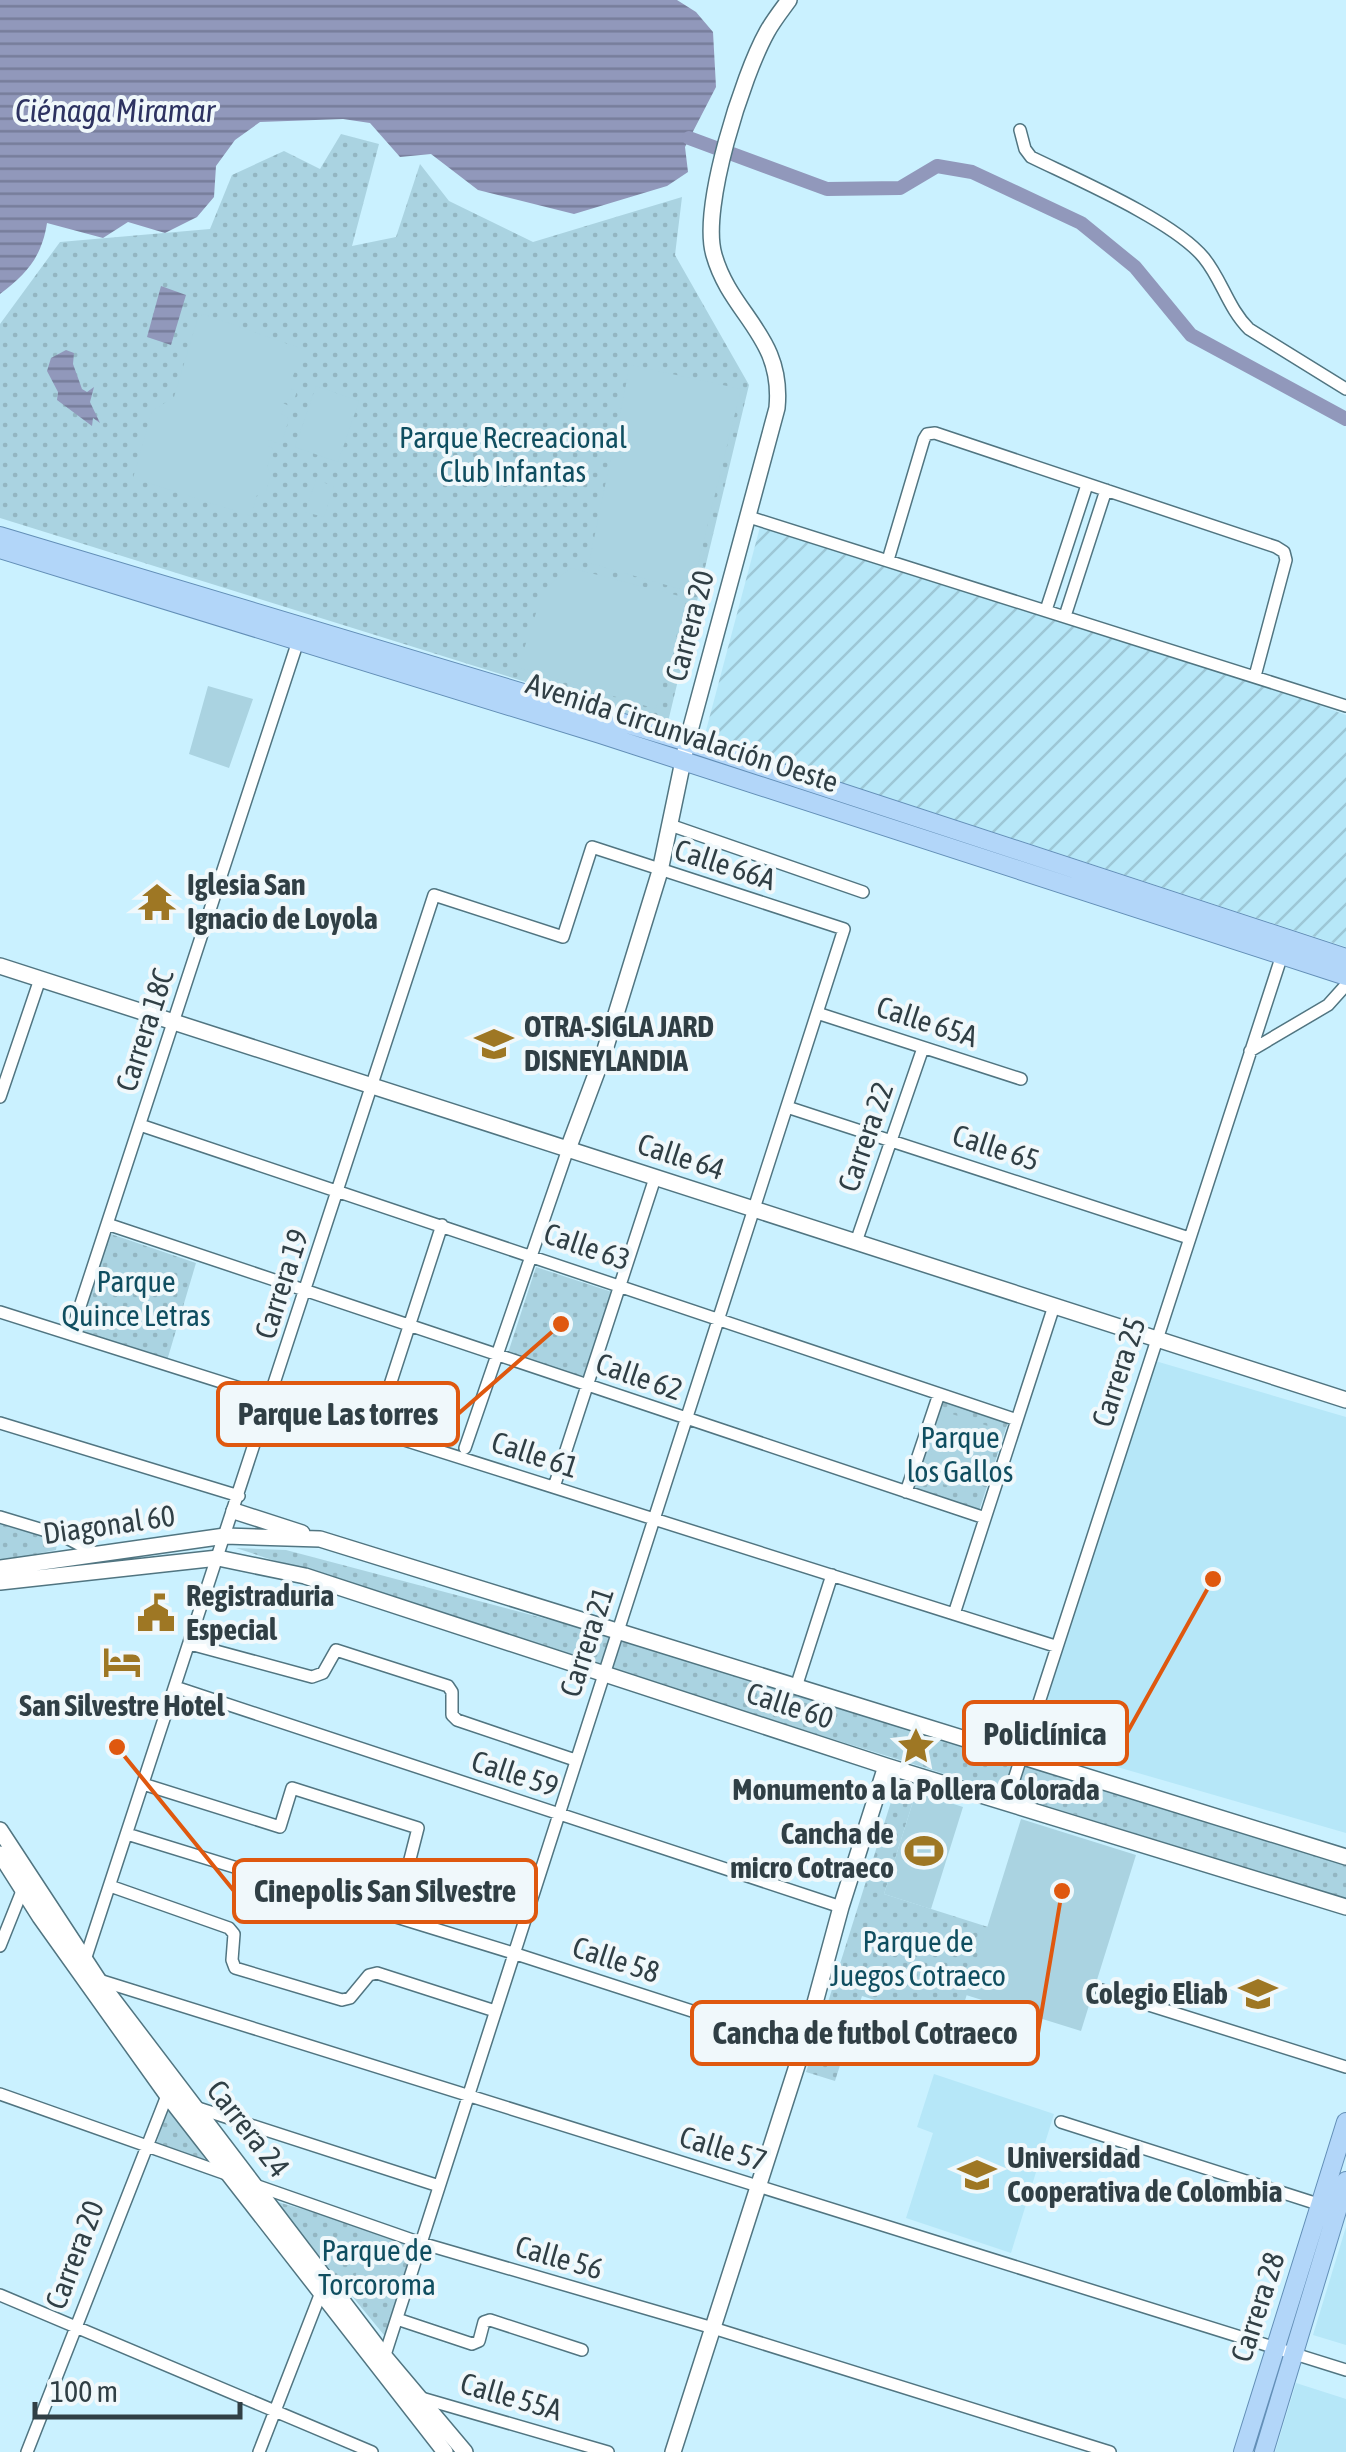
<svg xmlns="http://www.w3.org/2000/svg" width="1346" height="2452" viewBox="0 0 1346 2452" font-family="'Asap Condensed',sans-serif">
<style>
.built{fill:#b6e7f8}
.industrial{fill:url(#industrial-furrows)}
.park{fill:url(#park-dots)}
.garden{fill:#aad3e1}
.water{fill:url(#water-rules)}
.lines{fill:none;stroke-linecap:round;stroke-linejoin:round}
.canal{stroke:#9198bb;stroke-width:14}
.street-casing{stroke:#517581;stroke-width:14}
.secondary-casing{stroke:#517581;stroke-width:18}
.primary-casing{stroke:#638fb7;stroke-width:20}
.street{stroke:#fff;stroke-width:11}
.secondary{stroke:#fff;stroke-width:15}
.primary{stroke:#b2d6f9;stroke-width:18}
.labels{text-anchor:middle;stroke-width:8;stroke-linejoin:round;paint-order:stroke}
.park-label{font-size:30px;fill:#0f4e60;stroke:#f0f8fb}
.street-label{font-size:30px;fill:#303f45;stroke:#f0f8fb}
.poi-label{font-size:30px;font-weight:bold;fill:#303f45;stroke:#f0f8fb;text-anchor:start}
.water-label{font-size:32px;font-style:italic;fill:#2d3261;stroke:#f0f8fb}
.leader{fill:none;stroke:#df580f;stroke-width:4}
.callout-dot{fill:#df580f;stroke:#f0f8fb;stroke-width:4}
.callout{fill:#f0f8fb;stroke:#df580f;stroke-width:4}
.callout-label{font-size:32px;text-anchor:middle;font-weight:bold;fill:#303f45}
</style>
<defs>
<pattern id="industrial-furrows" width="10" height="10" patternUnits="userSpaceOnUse" patternTransform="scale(2.5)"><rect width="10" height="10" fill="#b6e7f8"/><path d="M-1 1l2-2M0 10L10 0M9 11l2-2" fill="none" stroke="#9dc7d6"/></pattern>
<pattern id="park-dots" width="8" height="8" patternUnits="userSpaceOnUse" patternTransform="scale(2.5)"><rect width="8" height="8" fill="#aad3e1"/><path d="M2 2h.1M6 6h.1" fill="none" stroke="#93b6c2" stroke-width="1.8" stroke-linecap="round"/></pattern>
<pattern id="water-rules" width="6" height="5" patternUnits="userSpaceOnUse" patternTransform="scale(2.5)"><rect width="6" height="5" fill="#9198bb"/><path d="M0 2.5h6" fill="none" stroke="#777d9a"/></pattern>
</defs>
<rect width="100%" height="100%" fill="#caf1ff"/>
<path class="built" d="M1152 1360 1346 1417V1833L1027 1741Z
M934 2074 1054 2114 1011 2253 906 2218 933 2133 917 2127Z
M1346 2227V2345L1313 2335Z
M1296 2383 1346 2399V2452H1275Z"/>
<path class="industrial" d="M760 527 1264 685 1346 715V947L704 738Z"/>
<path class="park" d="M341 134 379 144 352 246 396 237 420 164 449 201 533 242 682 197 675 255 749 385 667 726 0 518V324L60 242 210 229 232 175 284 151 320 169Z
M108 1233 196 1263 166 1364 75 1334Z
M536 1267 615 1293 588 1380 507 1356Z
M941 1399 1008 1422 979 1511 911 1487Z
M0 1517 58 1539 56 1550 0 1561Z
M236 1548 286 1550 615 1637 1346 1862V1899L579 1660Z
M896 1786 916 1792 884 1894 988 1927 957 2026 862 1996 835 2081 806 2072Z
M168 2105 207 2162 156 2145Z
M274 2201 425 2244 393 2346Z"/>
<path class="garden" d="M203 314 302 349 289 388 297 391 294 400 285 399 283 403 289 406 288 411H283L281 414 289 419 281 445 269 440 268 446 273 448 267 468 272 471 265 495H257L251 516 133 478 152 411 174 397 198 317Z
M630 365 741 389 691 592 589 563Z
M316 386 359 401 338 462 295 447Z
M316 480 334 486 324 517 305 512Z
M571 568 687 598 656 709 518 667 544 589Z
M208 686 253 699 229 768 189 754Z
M946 1412 988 1426 965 1492 923 1477Z
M916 1792 963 1807 931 1909 884 1894Z
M1021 1819 1136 1855 1081 2031 966 1995Z
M371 2231 409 2244 390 2297 353 2283Z"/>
<path class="water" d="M0 0H677L696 12 713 32 716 87 685 147 688 172 667 186 574 214 478 190 431 154 400 157 370 123 343 119 260 122 235 140 216 166 214 197 197 217 165 233 128 222 103 238 47 223C42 256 27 274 0 294Z
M161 286 186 295 171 345 147 337Z
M66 350 74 353 73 364 82 389 87 392 94 387 90 402 100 423 93 418 92 426 57 400 58 392 47 371 51 358Z"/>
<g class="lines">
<path class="canal" d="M689 138 827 189 900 188 937 166 972 172 1081 223 1135 267 1191 335 1346 419"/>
<g class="street-casing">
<path id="street" d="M1020 130 1025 149 1031 157C1076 179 1174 221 1204 258 1222 280 1228 308 1249 329L1346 389
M749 517 1346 706
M888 560 924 439 927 434 935 433 1276 547 1284 552 1286 560 1255 676
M1046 610 1087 485
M1065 616 1106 490
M670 825 863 892
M817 1013 1021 1079
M1250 1051 1328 1005 1346 985
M0 1097 40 979
M787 1107 1189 1238
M140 1125 1017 1420
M107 1224 985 1518
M856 1242 923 1048
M0 1312 1055 1646
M71 1334 300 635
M0 1423 239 1496
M375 1431 442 1225
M465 1448 568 1149
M554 1487 655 1178
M906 1492 939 1394
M0 1517 63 1536 97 1554
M954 1614 1054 1306
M190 1644 312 1677 323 1673 336 1650 448 1686 452 1692V1715L457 1720 575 1760
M175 1687 841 1907
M796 1687 832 1575
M143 1784 280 1827 292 1788 418 1828 408 1867 530 1903
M1006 1804 1282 955
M127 1834 513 1953 803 2047
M110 1886 229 1928 234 1934 232 1960 235 1968 342 2000 350 1998 369 1975 377 1973 495 2011
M0 1946 22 1891
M84 1963 434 895 563 937 592 847 844 929 384 2358
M99 1980 1346 2370
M1101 1990 1346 2067
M0 2094 229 2175
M198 2108 439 2186
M1061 2122 1321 2205
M255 2185 421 2243 713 2328 1110 2452
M0 2295 372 2452
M397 2319 472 2344 479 2341 484 2322 490 2320 582 2350
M418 2397 608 2452
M27 2452 168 2093
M259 2452 320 2295"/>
</g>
<g class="secondary-casing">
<path id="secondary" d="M0 966 1346 1400
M568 1149 604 1053 660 871 687 742 777 408C784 336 731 315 714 255 700 208 743 75 767 32 773 21 781 11 789 0
M234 1511 302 1533
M0 1568 225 1536 320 1539 1346 1857
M0 1582 218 1558 305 1576 886 1766 1346 1907
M0 1830 99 1981 385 2357 465 2452
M0 1854 40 1917 167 2095 445 2452
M673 2452 803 2047 841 1907 886 1766"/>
</g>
<g class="primary-casing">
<path id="primary" d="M0 536 687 742 1346 958
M0 549 600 734 1346 976
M1243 2452 1346 2122
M1264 2452 1346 2181"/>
</g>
<use href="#street" class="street"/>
<use href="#secondary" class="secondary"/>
<use href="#primary" class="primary"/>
</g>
<defs>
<g id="temple-bare" transform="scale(3)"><path d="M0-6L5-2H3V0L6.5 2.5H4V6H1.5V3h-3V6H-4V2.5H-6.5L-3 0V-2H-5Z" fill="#9e7724" stroke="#f0f8fb" stroke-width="2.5" paint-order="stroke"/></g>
<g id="school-bare" transform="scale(3)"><path d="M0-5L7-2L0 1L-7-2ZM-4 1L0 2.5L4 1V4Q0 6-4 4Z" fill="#9e7724" stroke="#f0f8fb" stroke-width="2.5" paint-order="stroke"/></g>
<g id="civic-bare" transform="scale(3)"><path d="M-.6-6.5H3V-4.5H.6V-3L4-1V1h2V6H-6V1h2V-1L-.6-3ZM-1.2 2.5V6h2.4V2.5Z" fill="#9e7724" stroke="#f0f8fb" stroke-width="2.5" paint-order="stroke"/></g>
<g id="hotel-bare" transform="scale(3)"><path d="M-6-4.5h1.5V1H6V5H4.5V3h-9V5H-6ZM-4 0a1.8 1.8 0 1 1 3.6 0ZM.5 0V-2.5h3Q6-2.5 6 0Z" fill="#9e7724" stroke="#f0f8fb" stroke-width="2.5" paint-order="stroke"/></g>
<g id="sight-bare" transform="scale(3)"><path d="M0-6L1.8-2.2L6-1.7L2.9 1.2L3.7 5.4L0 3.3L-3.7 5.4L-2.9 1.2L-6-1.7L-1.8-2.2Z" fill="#9e7724" stroke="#f0f8fb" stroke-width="2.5" paint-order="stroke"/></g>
<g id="stadium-bare" transform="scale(3)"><path d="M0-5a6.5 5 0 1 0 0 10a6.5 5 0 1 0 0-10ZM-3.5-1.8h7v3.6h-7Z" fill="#9e7724" stroke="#f0f8fb" stroke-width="2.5" paint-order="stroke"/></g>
<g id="university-bare" transform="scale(3)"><path d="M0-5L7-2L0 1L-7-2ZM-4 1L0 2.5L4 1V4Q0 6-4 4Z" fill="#9e7724" stroke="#f0f8fb" stroke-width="2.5" paint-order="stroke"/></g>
</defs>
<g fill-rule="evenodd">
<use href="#temple-bare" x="157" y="902"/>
<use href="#school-bare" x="494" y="1044"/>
<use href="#civic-bare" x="156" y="1613"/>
<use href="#hotel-bare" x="122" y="1662"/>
<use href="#sight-bare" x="916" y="1746"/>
<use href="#stadium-bare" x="924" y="1851"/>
<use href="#school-bare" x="1258" y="1994"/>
<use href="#university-bare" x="977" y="2175"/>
</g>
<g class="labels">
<g class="park-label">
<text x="513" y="448">Parque Recreacional<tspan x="513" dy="34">Club Infantas</tspan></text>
<text x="136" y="1292">Parque<tspan x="136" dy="34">Quince Letras</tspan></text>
<text x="960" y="1448">Parque<tspan x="960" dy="34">los Gallos</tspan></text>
<text x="918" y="1952">Parque de<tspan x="918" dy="34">Juegos Cotraeco</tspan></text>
<text x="377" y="2261">Parque de<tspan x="377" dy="34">Torcoroma</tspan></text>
</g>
<g class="street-label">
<text transform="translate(690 626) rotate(-75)" y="10">Carrera 20</text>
<text transform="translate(682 733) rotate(18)" y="10">Avenida Circunvalación Oeste</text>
<text transform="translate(725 865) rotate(18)" y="10">Calle 66A</text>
<text transform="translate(927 1022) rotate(18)" y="10">Calle 65A</text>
<text transform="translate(145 1030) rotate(-72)" y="10">Carrera 18C</text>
<text transform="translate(866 1137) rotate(-71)" y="10">Carrera 22</text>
<text transform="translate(996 1148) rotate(18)" y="10">Calle 65</text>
<text transform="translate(681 1157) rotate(18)" y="10">Calle 64</text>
<text transform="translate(587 1247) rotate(19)" y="10">Calle 63</text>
<text transform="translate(282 1284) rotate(-72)" y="10">Carrera 19</text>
<text transform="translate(1119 1372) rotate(-72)" y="10">Carrera 25</text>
<text transform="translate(639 1377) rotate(19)" y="10">Calle 62</text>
<text transform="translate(535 1455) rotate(18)" y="10">Calle 61</text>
<text transform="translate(109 1525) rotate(-8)" y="10">Diagonal 60</text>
<text transform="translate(587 1642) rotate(-72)" y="10">Carrera 21</text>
<text transform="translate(790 1706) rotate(18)" y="10">Calle 60</text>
<text transform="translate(515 1774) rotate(18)" y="10">Calle 59</text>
<text transform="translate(616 1960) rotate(18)" y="10">Calle 58</text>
<text transform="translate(248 2129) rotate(52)" y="10">Carrera 24</text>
<text transform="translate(723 2149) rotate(17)" y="10">Calle 57</text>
<text transform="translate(75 2255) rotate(-69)" y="10">Carrera 20</text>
<text transform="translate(559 2258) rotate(16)" y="10">Calle 56</text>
<text transform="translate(1258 2307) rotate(-72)" y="10">Carrera 28</text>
<text transform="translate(511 2397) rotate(16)" y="10">Calle 55A</text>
</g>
<g class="poi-label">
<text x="187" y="895">Iglesia San<tspan x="187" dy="34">Ignacio de Loyola</tspan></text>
<text x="524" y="1037">OTRA-SIGLA JARD<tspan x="524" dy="34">DISNEYLANDIA</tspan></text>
<text x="186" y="1606">Registraduria<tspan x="186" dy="34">Especial</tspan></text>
<text x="122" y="1716" text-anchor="middle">San Silvestre Hotel</text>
<text x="916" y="1800" text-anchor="middle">Monumento a la Pollera Colorada</text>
<text x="894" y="1844" text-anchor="end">Cancha de<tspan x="894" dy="34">micro Cotraeco</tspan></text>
<text x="1228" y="2004" text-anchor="end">Colegio Eliab</text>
<text x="1007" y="2168">Universidad<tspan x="1007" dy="34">Cooperativa de Colombia</tspan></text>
</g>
<g class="water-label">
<text x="115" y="122">Ciénaga Miramar</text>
</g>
</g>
<path class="leader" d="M561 1324L458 1414M1213 1579L1127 1733M117 1747L234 1891M1062 1891L1038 2033"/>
<g class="callout-dot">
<circle cx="561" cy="1324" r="10"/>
<circle cx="1213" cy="1579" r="10"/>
<circle cx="117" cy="1747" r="10"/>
<circle cx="1062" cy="1891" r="10"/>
</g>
<g class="callout">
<rect x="218" y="1383" width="240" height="62" rx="10"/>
<rect x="964" y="1702" width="163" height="62" rx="10"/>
<rect x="234" y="1860" width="302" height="62" rx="10"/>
<rect x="692" y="2002" width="346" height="62" rx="10"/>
</g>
<g class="callout-label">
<text x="338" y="1425">Parque Las torres</text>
<text x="1045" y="1745">Policlínica</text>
<text x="385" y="1902">Cinepolis San Silvestre</text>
<text x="865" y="2044">Cancha de futbol Cotraeco</text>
</g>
<path d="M35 2402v15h205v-15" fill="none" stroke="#303f45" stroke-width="5"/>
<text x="50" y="2402" font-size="30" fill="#303f45" stroke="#f0f8fb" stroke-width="8" paint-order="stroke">100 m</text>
</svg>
